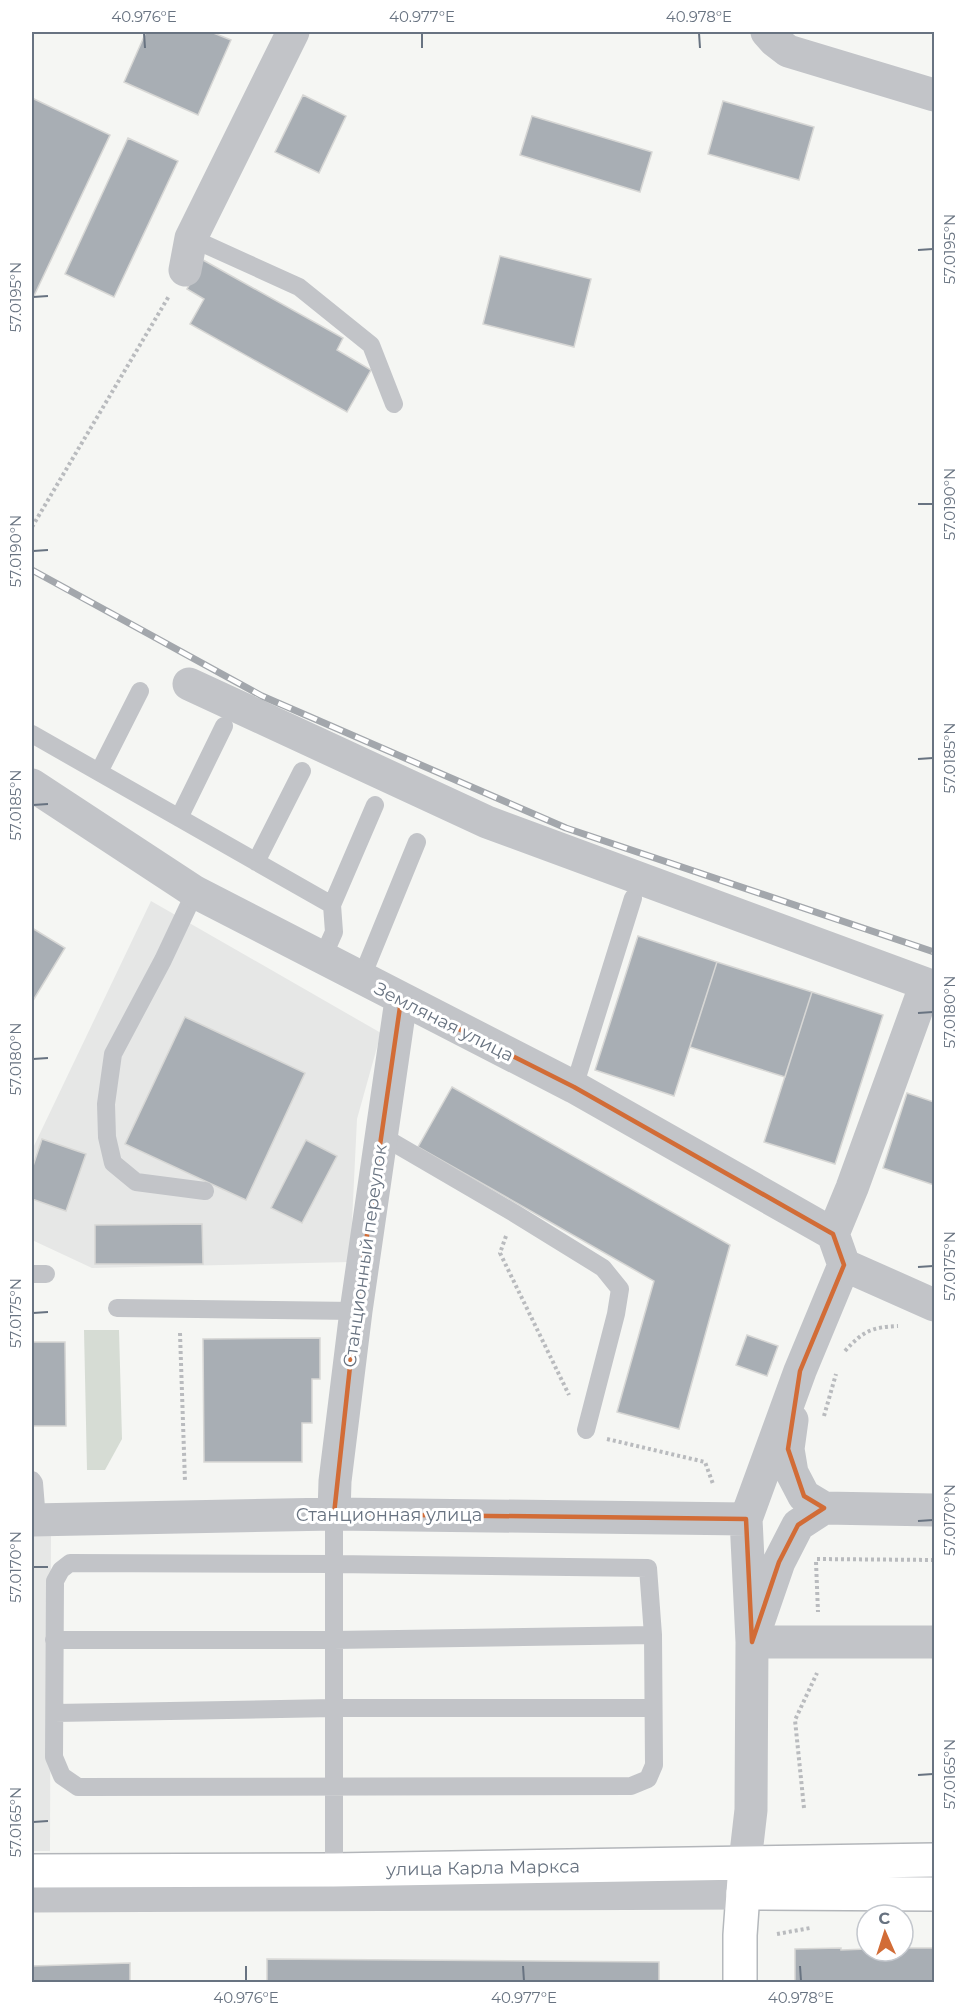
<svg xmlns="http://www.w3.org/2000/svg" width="966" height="2014" viewBox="0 0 966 2014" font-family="Montserrat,sans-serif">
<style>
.built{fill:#e6e7e6}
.green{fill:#d6dcd4}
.building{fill:#a8aeb4;stroke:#d7d7d5;stroke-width:1.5}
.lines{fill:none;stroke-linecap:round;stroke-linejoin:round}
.secondary-casing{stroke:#b4b8bc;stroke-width:36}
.primary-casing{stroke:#b3b6ba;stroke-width:36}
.path{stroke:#b9bbbe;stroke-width:4;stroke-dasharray:3 3;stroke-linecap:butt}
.lane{stroke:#c2c4c8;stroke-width:18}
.street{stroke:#c2c4c8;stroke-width:33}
.secondary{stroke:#fff;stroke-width:33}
.primary{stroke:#fff;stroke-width:33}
.rail-casing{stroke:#a3a7ac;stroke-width:7}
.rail{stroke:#fff;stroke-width:4.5;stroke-dasharray:14;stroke-linecap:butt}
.marked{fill:none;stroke:#d26c36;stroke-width:4.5;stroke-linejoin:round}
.ticks{fill:none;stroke:#687381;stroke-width:2}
.labels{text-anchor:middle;stroke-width:6;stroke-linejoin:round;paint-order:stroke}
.street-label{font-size:18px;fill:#687381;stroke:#fff}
.neatline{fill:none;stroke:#687381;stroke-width:2}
.ticks-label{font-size:15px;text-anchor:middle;fill:#687381}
</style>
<rect width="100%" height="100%" fill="#f5f6f3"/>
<path class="built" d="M151 901 381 1033 357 1119 350 1262 92 1268 32 1240V1150Z
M32 1533H51L50 1851H32Z"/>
<path class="green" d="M84 1330H119L122 1439 105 1470H87Z"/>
<path class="building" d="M146 32H211L231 40 198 115 124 82Z
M303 95 346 116 319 173 275 152Z
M32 98 110 135 33 298 32 297Z
M723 101 814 127 799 180 708 154Z
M532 116 652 152 640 192 520 155Z
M128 138 178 161 114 297 65 274Z
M500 256 591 279 574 347 483 324Z
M203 260 343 338 337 350 371 370 347 412 190 324 204 299 187 289Z
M32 928 65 948 34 999 32 997Z
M638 936 717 962 674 1096 595 1070Z
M717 962 812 992 785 1077 690 1047Z
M812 992 883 1015 835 1164 764 1142Z
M185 1017 305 1073 246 1200 125 1144Z
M452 1087 730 1245 679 1429 617 1412 654 1281 418 1147Z
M907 1093 934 1102V1185L883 1168Z
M42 1139 86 1154 66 1211 32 1199V1169Z
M306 1140 337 1156 302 1223 271 1208Z
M202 1224 203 1264H95V1225Z
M747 1335 778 1346 767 1376 736 1365Z
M320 1338V1379H312V1423H302V1462H204L203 1339Z
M32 1342H65L66 1426H32Z
M841 1948V1950L867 1949V1951H903V1948H934V1982H795V1949Z
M267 1959 659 1962V1982H267Z
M130 1963V1982H32V1966Z"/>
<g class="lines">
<g class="secondary-casing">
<path id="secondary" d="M740 1982V1935L745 1865"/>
</g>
<g class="primary-casing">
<path id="primary" d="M32 1871 334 1870 934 1860
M743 1893 934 1894"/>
</g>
<path class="path" d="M32 527 169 296
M506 1236 500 1253 569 1395
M180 1333 185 1482
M845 1351C863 1331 872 1327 898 1326
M824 1416 836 1374
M607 1439 705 1462 713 1484
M817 1559 934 1560
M816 1562 818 1612
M804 1808 795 1720 817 1673
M777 1934 810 1928"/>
<path class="lane" d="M191 238 299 287 371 345 394 404
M32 734 332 905 334 932 322 959
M99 772 140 691
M179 818 224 726
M256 862 302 771
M195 892 163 960 113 1054 106 1104 107 1137 113 1163 136 1182 205 1191
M332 905 375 805
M361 979 417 842
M574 1087 633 898
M382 1136 514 1213 603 1268 620 1289 616 1314 586 1430
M32 1274H46
M117 1308 356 1311
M32 1480 34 1483 37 1520
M334 1514V1870
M70 1563 334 1564 648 1568 653 1635 654 1765 648 1779 631 1786 78 1787 62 1776 54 1757 55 1581 61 1570Z
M54 1640H334L653 1635
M55 1713 334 1708H653"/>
<path class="street" d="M767 32 775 41 788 51 934 95
M185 270 191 238 293 32
M189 684 487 822 926 984 852 1188 833 1234
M32 785 195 892 574 1087 833 1234 844 1265
M844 1265 934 1305
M792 1420 788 1449 792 1473 804 1496 824 1508
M334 1514 335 1481 356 1311 401 1000
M32 1520 334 1514 746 1519
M758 1623 779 1562 798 1525 824 1508 934 1510
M752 1642H934
M745 1862 751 1810 752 1642 746 1519 800 1371 844 1265
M32 1896 743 1893"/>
<use href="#secondary" class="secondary"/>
<use href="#primary" class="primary"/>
<g class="rail-casing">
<path id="rail" d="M32 570 262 696 566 828 934 952"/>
</g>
<use href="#rail" class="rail"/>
</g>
<path class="marked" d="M401 1000 574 1087 833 1234 844 1265 800 1371 788 1449 804 1496 824 1508 798 1525 779 1562 752 1642 746 1519 334 1514 356 1311Z"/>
<path class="ticks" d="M144 33 145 48M422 33V48M699 33 700 48M918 250 933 249M33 297 48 296M918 504H933M33 551 48 550M918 759 933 758M33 805 48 804M918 1013 933 1012M33 1059 48 1058M918 1267 933 1266M33 1313 48 1312M918 1521 933 1520M33 1567H48M918 1775 933 1774M33 1822 48 1821M246 1966V1981M523 1966 524 1981M800 1966 801 1981"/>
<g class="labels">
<g class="street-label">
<text transform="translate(444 1022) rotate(27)" y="6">Земляная улица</text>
<text transform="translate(365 1256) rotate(-82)" y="6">Станционный переулок</text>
<text x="389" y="1521">Станционная улица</text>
<text transform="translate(483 1868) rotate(-1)" y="6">улица Карла Маркса</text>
</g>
</g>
<rect width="966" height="2014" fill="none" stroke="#ffffff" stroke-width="66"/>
<g transform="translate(885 1933) rotate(357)"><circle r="28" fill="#ffffff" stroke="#c3c7cd" stroke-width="1.5"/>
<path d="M0-4.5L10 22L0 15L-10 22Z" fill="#d26c36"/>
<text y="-9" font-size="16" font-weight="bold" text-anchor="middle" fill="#687381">С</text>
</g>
<rect x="33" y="33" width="900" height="1948" class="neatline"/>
<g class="ticks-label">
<text x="144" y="22">40.976°E</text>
<text x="422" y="22">40.977°E</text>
<text x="699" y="22">40.978°E</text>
<text transform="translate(950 249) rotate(-90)" y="5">57.0195°N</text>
<text transform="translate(16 297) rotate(-90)" y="5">57.0195°N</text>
<text transform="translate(950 504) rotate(-90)" y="5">57.0190°N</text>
<text transform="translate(16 551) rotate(-90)" y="5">57.0190°N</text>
<text transform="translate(950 758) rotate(-90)" y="5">57.0185°N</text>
<text transform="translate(16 805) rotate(-90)" y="5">57.0185°N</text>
<text transform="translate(950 1012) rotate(-90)" y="5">57.0180°N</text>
<text transform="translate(16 1059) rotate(-90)" y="5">57.0180°N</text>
<text transform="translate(950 1266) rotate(-90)" y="5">57.0175°N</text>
<text transform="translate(16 1313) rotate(-90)" y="5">57.0175°N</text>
<text transform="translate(950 1520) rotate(-90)" y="5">57.0170°N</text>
<text transform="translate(16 1567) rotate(-90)" y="5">57.0170°N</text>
<text transform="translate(950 1774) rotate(-90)" y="5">57.0165°N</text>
<text transform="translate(16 1822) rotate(-90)" y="5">57.0165°N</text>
<text x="246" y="2003">40.976°E</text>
<text x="524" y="2003">40.977°E</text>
<text x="801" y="2003">40.978°E</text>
</g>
</svg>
